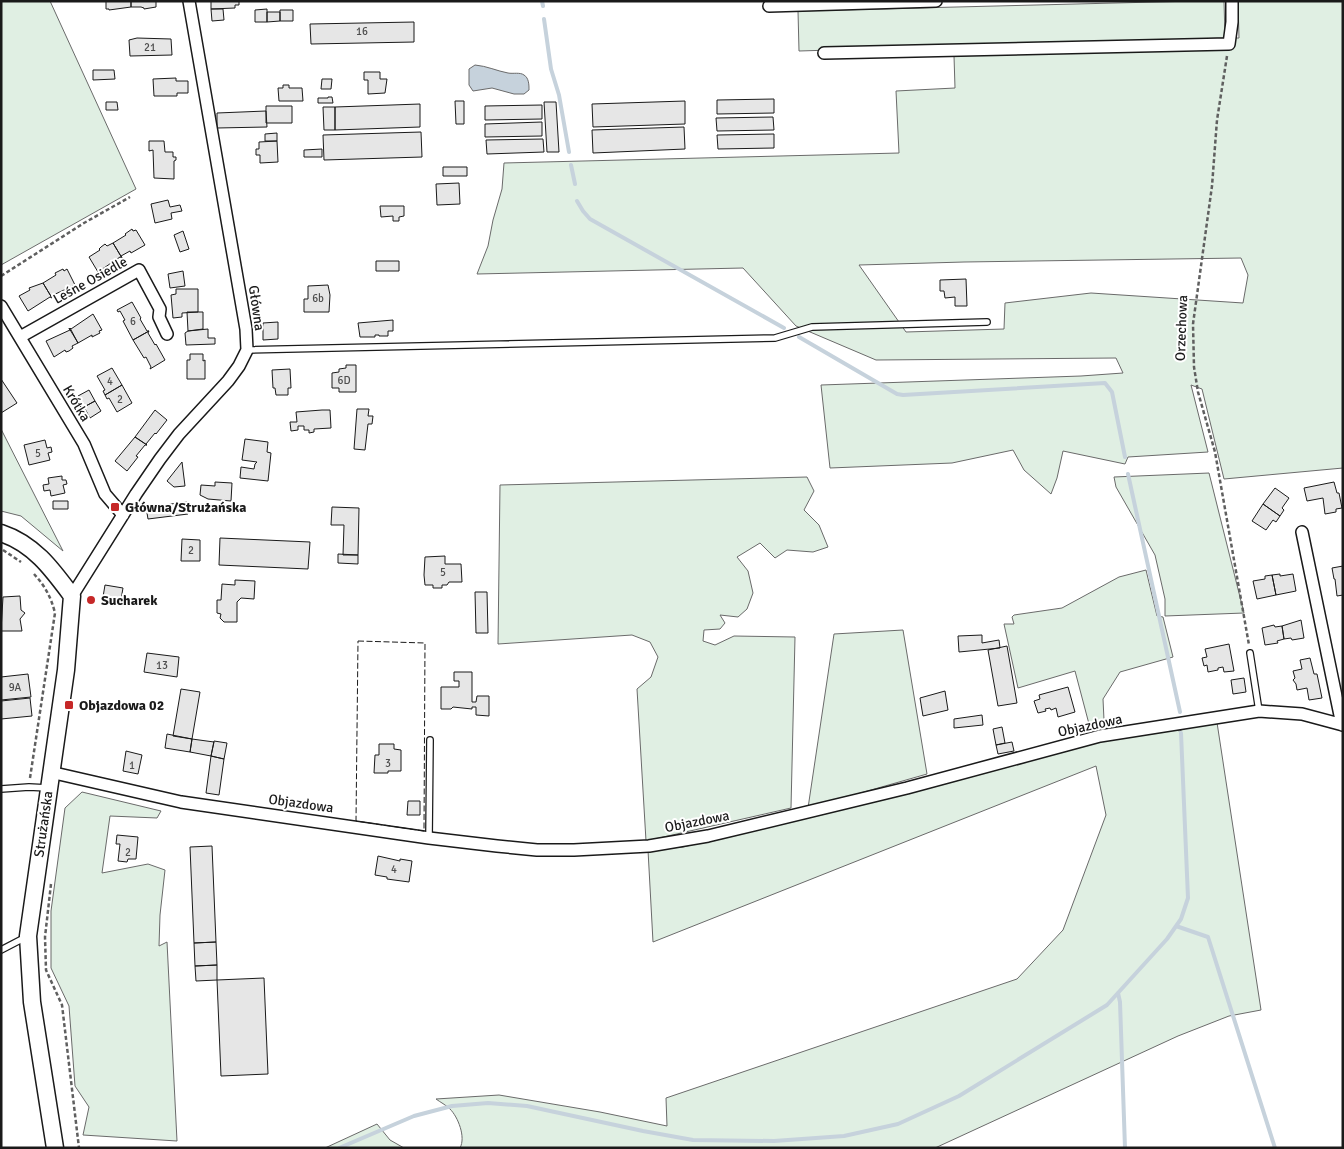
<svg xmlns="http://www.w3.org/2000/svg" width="1344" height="1149" viewBox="0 0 1344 1149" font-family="Signika,sans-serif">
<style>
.green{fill:#e0efe3;stroke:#6a6a6a;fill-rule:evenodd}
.water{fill:#c6d2dc;stroke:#6a6a6a}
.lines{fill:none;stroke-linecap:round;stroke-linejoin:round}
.stream{stroke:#c6d2dc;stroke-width:4}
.building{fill:#e6e6e6;stroke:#1a1a1a}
.lane-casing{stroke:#1a1a1a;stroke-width:8}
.street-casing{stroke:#1a1a1a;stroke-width:14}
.secondary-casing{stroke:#1a1a1a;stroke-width:19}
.path{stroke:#5f5f5f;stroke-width:2.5;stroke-dasharray:4 2.5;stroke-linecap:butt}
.lane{stroke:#fff;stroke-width:5.5}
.street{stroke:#fff;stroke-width:11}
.secondary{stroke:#fff;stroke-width:16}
.fence{stroke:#1a1a1a;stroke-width:1;stroke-dasharray:6 2.5;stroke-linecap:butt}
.poi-dot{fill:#c62828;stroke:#fff;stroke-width:2}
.labels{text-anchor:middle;stroke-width:4;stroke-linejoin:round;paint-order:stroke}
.number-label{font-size:11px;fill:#4d4d4d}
.street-label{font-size:14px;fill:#1a1a1a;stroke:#fff}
.poi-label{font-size:14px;font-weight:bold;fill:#1a1a1a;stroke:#fff;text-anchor:start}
</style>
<rect width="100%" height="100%" fill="#fff"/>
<path class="green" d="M1 1H50L136 189 1 265Z
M1195 1H1224L1225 38 799 51 798 11Z
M1238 1H1343V468L1224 479 1202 389 1191 385 1208 452 1128 457 1125 464 1063 451 1057 478 1051 494 1024 470 1013 450 952 463 830 468 821 385 1081 376 1123 373 1116 358 876 360 796 326 743 268 477 274 488 246 493 220 502 189 504 163 899 153 896 91 955 88 954 56 1231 48 1233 38H1239ZM1241 258 1248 275 1243 303 1091 293 1005 303 1004 329 906 332 859 265 964 262Z
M1 429 63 551 21 516 1 511Z
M1209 473 1244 613 1165 616V599L1155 555 1116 487 1114 477Z
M807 477 814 491 804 510 819 525 828 547 813 552 787 550 775 558 760 543 737 557 748 571 753 593 747 609 738 617 720 615 725 623 720 629 704 630 703 641 715 645 734 636 795 637 791 808 646 841 637 689 651 677 658 657 650 642 632 635 498 644 500 485Z
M1146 570 1157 616 1163 617 1173 657 1120 672 1103 699 1104 720 1089 724 1075 671 1018 688 1004 624H1014L1012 617 1014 615 1062 608 1119 577Z
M903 630 927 774 808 808 834 634Z
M1216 716 1261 1010 1229 1016 1178 1036 935 1148H460C466 1137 458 1117 450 1109 446 1105 440 1102 436 1099L499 1095 600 1112 667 1126 666 1098 1017 979 1063 930 1106 815 1096 766 653 942 648 850 683 847 1004 768 1089 743 1174 728 1179 731Z
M82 792 161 811 157 818 110 816 102 873 148 864 165 870 160 915 159 946 167 942 177 1141 83 1135 89 1107 75 1086 69 1006 51 968V911L65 808Z
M377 1124 390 1140 404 1148H325Z"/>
<path class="water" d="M475 65C487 66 497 71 508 73 513 74 520 72 524 75 529 78 529 85 529 90L524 94H514L492 88 473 91 469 85V69Z"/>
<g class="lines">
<path class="stream" d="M542 1 543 6
M544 19 551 69 559 95 569 152
M571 165 575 184
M577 201 583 211 590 219 784 328
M799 337 897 394 903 395 1105 383 1112 392 1125 457
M1128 474 1180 712
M1176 926 1208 937 1275 1148
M1118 993 1120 1002 1125 1148
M339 1148 414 1116 452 1106 488 1103 527 1106 643 1131 693 1140 774 1141 844 1136 898 1124 959 1096 1107 1005 1167 939 1181 919 1188 898 1181 733"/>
</g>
<path class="building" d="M106 1H131V7L109 10V9H106Z
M131 1H156V7L144 9V8L141 7H131Z
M211 1H239V5H235V8L211 9Z
M211 9H223L224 20 212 21Z
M267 9V22H255V10Z
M280 10H293V21H280Z
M267 12H280V21L267 22Z
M414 22V42L311 44 310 24Z
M137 38 171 39 172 55 130 56 129 40Z
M93 70H114L115 79 93 80Z
M364 72H380V79H387L385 93 368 94V80H364Z
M176 78V81H188V93H177V96H154L153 79Z
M322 79H332L331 89H321Z
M283 85H289V88H302L303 101H279L278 88H283Z
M328 97H332L333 103H318V98H328Z
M774 99V113L717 114V100Z
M455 101H464V124H456Z
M685 101V124L593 127 592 104Z
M106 102H117L118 110H106Z
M544 102H556L559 152H547Z
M420 104V127L335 130V107Z
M542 105V119L485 120V106Z
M266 106H292V123H266Z
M323 107H335V130H324Z
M266 111 267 127 217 128V113Z
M773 117 774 130 717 131 716 118Z
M542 122V136L485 137V124Z
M684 127 685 149 593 153 592 130Z
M421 132 422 157 324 160 323 135Z
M277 133V141H265V134Z
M774 134V148L718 149 717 135Z
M543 139 544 152 487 154 486 140Z
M149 141H164L165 152H173V157H176V160L174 161V179L154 178 153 150 149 151Z
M277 141 278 162 260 163V155H256V149H259V142Z
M322 149V157H304V150Z
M443 167H467V176H443Z
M459 183 460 204 437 205 436 184Z
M168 200 170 207 180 205 182 211 171 213 172 219 155 223 151 204Z
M380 206H404V216L399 217V221H393V216L381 217Z
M132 229 133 231 136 230 145 245 131 253 130 251 121 256 122 258 113 243 126 235 125 234Z
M183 231 189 249 180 252 174 235Z
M113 243 122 258 120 257 98 272 89 257 100 250 99 249 101 247 105 244 107 246Z
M376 261H399V271H376Z
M63 269 64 271 67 269 75 285 51 296 52 298 43 283 56 275 55 273Z
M183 271 185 286 170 288 168 274Z
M966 279 967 306H955V297L945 298 944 291H940V280Z
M43 283 52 298 50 297 28 311 19 296 30 290 29 288Z
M328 285 330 295 329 312H304V299H308V286Z
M176 289H198V312L182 313V317L173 318 171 295 176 294Z
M132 302 141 318 140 319 147 331H149L133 340 123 321 125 320 120 311 118 312 117 310Z
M187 312H203V329L188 331Z
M93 314 102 330 99 331 100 333 92 337V335L78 343 70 328 71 329Z
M393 320V331H388V336H379V335H375V337H360L358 323Z
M278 322V339L263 340V323Z
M69 328 78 343 72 346 73 348 69 351 66 352 65 350 54 357 46 341 70 330Z
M208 329V338H215V344L186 345 185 333 188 331Z
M149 331 148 333 155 345 156 344 165 360 150 369 151 367 146 357 144 358 133 340Z
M190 354H203V361L205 360V379H187V360H190Z
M346 365H356V392H339V388H332V373L339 372V369L346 368Z
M112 368 122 385 105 395 103 391 105 390 97 376Z
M290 369 291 388H288V395H276L275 388H273L272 370Z
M1 379 17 403 1 413Z
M122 385 132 403 117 412 109 398 107 399 105 395Z
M89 390 95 401 84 407 78 396Z
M95 401 101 411 90 418 84 407Z
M357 409H369L368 416H373L372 424H368L365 450 354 449Z
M155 410 167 420 156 434 155 433 146 444 147 445 135 437Z
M322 410H330L331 428 314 429V432L309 433V430H304V426H298V430L291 431 290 422H297L296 412Z
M135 437 147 445H145L136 456 138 457 127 471 115 461Z
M245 439 268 442 267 452 271 453 268 481 240 478 241 467 254 469 255 464 257 462 242 460Z
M45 440 47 448 51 447 52 452 48 453 50 460 29 465 24 445Z
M182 462 185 486 174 487 167 481Z
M62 476V480H66L67 484 63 485 65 493 51 496 50 490 44 491 43 485 49 484 48 478Z
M215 482 232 483 231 501 208 499 200 495 201 485 215 486Z
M1334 482 1337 493H1339L1342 508 1336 509V512L1325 514 1323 498 1307 501 1304 488Z
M1275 488 1289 498 1282 508 1284 510 1280 516 1263 504Z
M53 501H68V509H53Z
M187 502 188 514 148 519 146 507Z
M1263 504 1280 516 1276 522 1273 520 1266 530 1252 521Z
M332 507 359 508 358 555H343L344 525H331Z
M220 538 310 542 308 569 219 565Z
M182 539 200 540V561H181Z
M338 554 358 555V564L338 563Z
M445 556V564H461L462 582H449L447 585H442V588H433V585H425L424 575 425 557Z
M1343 566V595L1337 596 1335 579H1334L1332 568Z
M1280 574V576L1293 574 1296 591 1276 595 1272 575Z
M1272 575 1276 595 1257 599 1253 581 1265 579V576Z
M235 580 255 581 254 599 241 598 237 602V622H224L220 618 221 614 217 613V600H221L222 584 235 585Z
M105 585 123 588 120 605 102 603Z
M475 592H487L488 633H476Z
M20 596 21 610 25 613 20 619 22 631H1L3 597Z
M1301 620 1304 638 1292 640 1291 638 1284 639 1282 626Z
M1274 625 1275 627 1282 626 1284 639 1277 641 1278 643 1265 645 1262 628Z
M982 635V643L999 640 1000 648 959 652 958 636Z
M1229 644 1234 671 1224 672 1223 667 1218 668V670L1208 672 1207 665 1204 666 1202 658 1207 657 1205 649Z
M1007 646 1017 703 998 706 988 650Z
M147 653 179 657 177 677 144 672Z
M1310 658 1314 674H1317L1322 698 1309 700 1307 688 1297 690 1296 684 1293 680 1295 678 1293 671 1302 669 1300 660Z
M454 672H472V702H476L477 696H489V716L476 715V707H472V709L453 707 451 709H441V687H459V681H454Z
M28 674 31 697 1 700V677Z
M1244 678 1246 692 1233 694 1231 680Z
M1068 687 1075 712 1058 717 1056 708 1051 710 1050 708 1045 709 1046 711 1038 713 1034 701 1040 699 1039 695Z
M181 689 200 692 192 739 173 736Z
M945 691 948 710 923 716 920 698Z
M30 698 32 716 1 719V701Z
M982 715 983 725 954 728V719Z
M1002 727 1005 743 996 745 993 729Z
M167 734 192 739 190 752 165 748Z
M192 739 214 742 211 756 190 752Z
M214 741 227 743 224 759 211 756Z
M1012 742 1014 751 998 754 996 745Z
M379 744H394V749L401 750V771H388V773H374L375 755H379Z
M126 751 142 755 138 774 123 771Z
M211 756 224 759 219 795 206 793Z
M408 801H420V815H407Z
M117 835 138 837 136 859H128L127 862 118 861 120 844H116Z
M212 846 216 942 194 943 190 847Z
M378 856 400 861V859L412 861 409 882 387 879V877L375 875Z
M216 942 217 965 195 966 194 943Z
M217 965V980L196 981 195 966Z
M264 978 268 1074 221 1076 217 980Z"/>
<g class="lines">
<g class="lane-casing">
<path id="lane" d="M247 350 775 338 812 327 987 322
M1250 653 1259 711
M1 789 29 787 48 788
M429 838 430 740
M1 950 26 937"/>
</g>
<g class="street-casing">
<path id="street" d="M769 6 936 1
M824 53 1229 44 1232 22V1
M1 306 84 444 105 494 123 515
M20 337 139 270 160 309 159 317 167 334
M1302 532 1342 725
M72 596 136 494 160 459 179 434 228 381 239 366 247 350 246 329 189 1
M50 772 181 802 429 838 497 846 537 850H574L649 846 708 836 907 788 1100 736 1259 711 1302 714 1343 725"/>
</g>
<g class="secondary-casing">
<path id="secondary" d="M1 533C34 544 52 569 72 596L66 670 28 936 32 1002 55 1148"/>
</g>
<path class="path" d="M1227 56 1217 120 1212 186 1193 324 1194 367 1198 392 1215 452 1249 645
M1 276 84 223 130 197
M3 550 21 562
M30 778 55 613C51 597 45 586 34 574
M51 884 45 937 46 970 62 1005 79 1148"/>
<use href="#lane" class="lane"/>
<use href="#street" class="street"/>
<use href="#secondary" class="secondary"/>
<path class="fence" d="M358 641 425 643 424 831 356 821Z"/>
</g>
<g class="poi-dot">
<rect x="110" y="502" width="10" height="10" rx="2.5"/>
<circle cx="91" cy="600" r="5"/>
<rect x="64" y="700" width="10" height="10" rx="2.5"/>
</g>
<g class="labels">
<g class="number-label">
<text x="362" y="35">16</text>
<text x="150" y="51">21</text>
<text x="318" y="302">6b</text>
<text x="133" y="325">6</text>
<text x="344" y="384">6D</text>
<text x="110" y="385">4</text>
<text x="120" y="403">2</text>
<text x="38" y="457">5</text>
<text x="191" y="554">2</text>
<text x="443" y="576">5</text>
<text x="162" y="669">13</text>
<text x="15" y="691">9A</text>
<text x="388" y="767">3</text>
<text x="132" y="769">1</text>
<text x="128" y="856">2</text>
<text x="394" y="873">4</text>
</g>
<g class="street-label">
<text transform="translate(90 280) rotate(-29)" y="5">Leśne Osiedle</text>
<text transform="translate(257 308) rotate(82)" y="5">Główna</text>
<text transform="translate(1181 328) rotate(-88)" y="5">Orzechowa</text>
<text transform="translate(77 403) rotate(59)" y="5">Krótka</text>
<text transform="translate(1090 725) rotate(-12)" y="5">Objazdowa</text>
<text transform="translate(301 803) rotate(8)" y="5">Objazdowa</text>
<text transform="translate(697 821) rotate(-11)" y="5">Objazdowa</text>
<text transform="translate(43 824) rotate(-82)" y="5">Strużańska</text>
</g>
<g class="poi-label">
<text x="125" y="512">Główna/Strużańska</text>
<text x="101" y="605">Sucharek</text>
<text x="79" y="710">Objazdowa 02</text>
</g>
</g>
<rect width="1344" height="1149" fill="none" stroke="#1a1a1a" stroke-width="5"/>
</svg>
